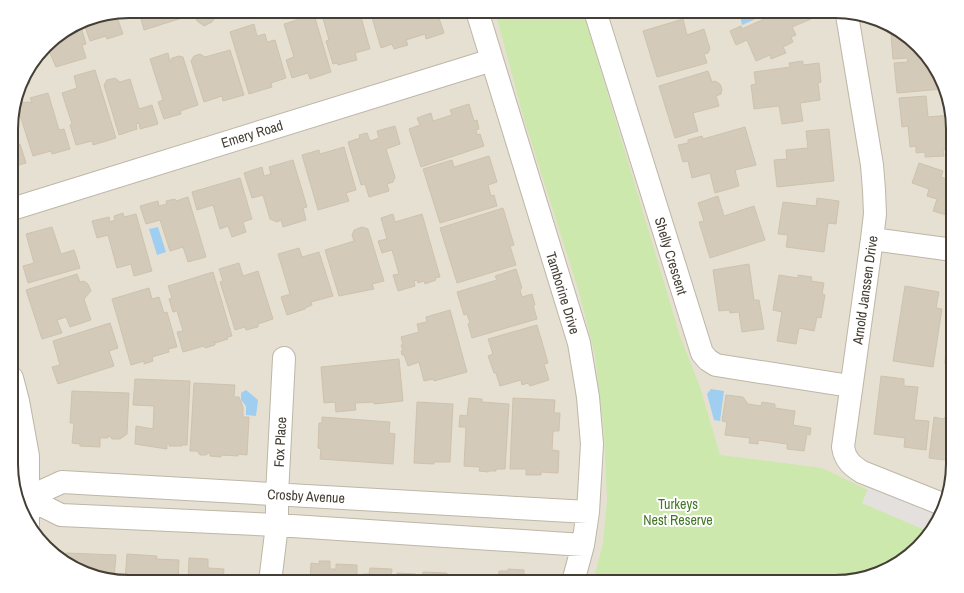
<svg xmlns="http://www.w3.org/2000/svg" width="964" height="593" viewBox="0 0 964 593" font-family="'Archivo Narrow',sans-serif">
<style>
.residential{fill:#e6e0d2}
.green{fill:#cce8ac}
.parking{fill:#e3e0dd}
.water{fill:#9fcef1}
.building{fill:#d4cab9;stroke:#cfc2ad}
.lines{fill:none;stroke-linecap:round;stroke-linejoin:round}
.minor-casing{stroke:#beb6a7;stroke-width:24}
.minor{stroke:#fff;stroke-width:22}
.labels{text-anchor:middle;stroke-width:4;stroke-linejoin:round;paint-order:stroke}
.street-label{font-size:14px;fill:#443e34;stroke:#fff}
.park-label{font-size:14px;fill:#447627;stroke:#fff}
.rim{fill:none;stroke:#443e34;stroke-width:2}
</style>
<rect width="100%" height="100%" fill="#f2eee4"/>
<path class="residential" d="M129 11H835L900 31 937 70 953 121V471L933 529 894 566 842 582H129L64 562 27 523 12 479V114L23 77 51 41 84 20Z"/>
<path class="green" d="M495 11H583L680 336 700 387 720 455 822 468 868 490 862 503 930 532 894 566 842 582H593L603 543 607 501 604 433 595 355 579 292 524 119Z"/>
<path class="parking" d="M870 483 939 512 933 529 930 532 862 503Z"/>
<path class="water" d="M739 11H766L767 14 742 25Z
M158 227 166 252 157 255 149 229Z
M711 389 724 391 720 421 714 420 707 394Z
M246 390 258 400 256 416 246 415V406L241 400V393Z"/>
<path class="building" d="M142 11H183L185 17 144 30 139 12Z
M194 11H215L216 16 212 22 204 26 197 21Z
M309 11H313L331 72 310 79 308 73 292 78 286 60 294 57 284 24 297 20 296 15Z
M321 11H360V12L356 14 357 18 361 17 370 49 355 53 357 60 338 65 337 63 333 64 326 41 329 40Z
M370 11H444L445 16 439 18 444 33 426 39 425 34 406 40 408 45 394 49 392 44 381 48Z
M630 11H653L632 18Z
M771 11H808L811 19 792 27 796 35 791 37 793 42 783 47 786 53 771 59 770 55 756 61 747 40 736 45 730 31 741 26 742 29 773 15Z
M114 14 115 18 117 17 123 34 107 39 106 36 90 41 83 21Z
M683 19 687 35 704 29 710 49 708 53 704 54 707 63 657 77 643 31Z
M80 23 86 44 82 45 86 58 56 67 47 46 51 41Z
M254 24 257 36 265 34 267 42 275 40 286 78 271 83 272 87 249 94 230 32Z
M903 34 937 70 943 89 897 93 894 63 908 62 907 58 893 59 891 35Z
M230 50 244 95 223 101 222 96 204 102 191 61 194 56 200 54 205 57Z
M168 53 170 62 172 58 179 56 183 57 198 105 180 111 181 114 164 119 158 102 163 100 150 59Z
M803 61V65L819 63 821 82 818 83 820 100 800 103 803 121 782 124 779 106 754 109 751 85 756 84 754 72 790 67 789 63Z
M95 70 116 138 93 145 92 141 76 145 70 125 72 124 62 93 77 88 74 76Z
M708 71 712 82 715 81 720 84 722 89 721 94 716 96 719 106 693 113 698 131 675 138 659 86Z
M27 72 30 83 21 85 23 77Z
M115 78 120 82 130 79 139 109 152 105 158 124 140 129 139 123 136 124 137 129 119 135 104 85 107 80Z
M48 93 59 130 64 129 70 149 52 154 51 151 33 156 18 109 21 103 28 102 32 103 30 98Z
M926 96 928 117 951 115 953 121V149L943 150 944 156 925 157V152L916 153V146L910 147 908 126 902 127 899 98Z
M469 104 474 121 477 120 479 129 476 130 477 135 480 134 484 146 421 167 409 129 420 125 417 118 431 113 433 121 452 115 450 110Z
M395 126 400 144 386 149 395 177 393 182 387 184 389 191 369 197 365 184 361 185 348 142 360 138 359 135 367 133 370 141 379 138 377 131Z
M745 127 756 165 735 170 739 186 715 193 710 173 692 178 688 161 683 162 678 145 688 143V140L702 136 703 139Z
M829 129 834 181 777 187 774 160 787 159 786 150 808 148 806 131Z
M12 131 16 145 20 144 26 163 12 167Z
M344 147 356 190 346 193 349 201 318 210 302 155 319 150 320 154Z
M489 156 497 182 488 185 491 196 494 195 497 206 440 223 423 169 452 160 454 167Z
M293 160 307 207 303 208 306 220 283 227 281 220 277 222 270 219 263 195 252 198 244 173 262 167 264 176 271 174 269 167Z
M919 163 943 171 941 177 953 181V217L933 211 937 199 927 196 929 189 912 183Z
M240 178 252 219 243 222 246 232 232 237 228 226 220 229 213 205 197 210 192 192Z
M718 196 724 216 754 206 765 240 710 258 699 222 704 221 698 203Z
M188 197 206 257 188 262 183 247 170 251 160 220 146 224 140 206 158 201 159 206 167 204 166 201 175 199 176 201Z
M817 198 839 201 836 224 828 223 824 252 786 247 788 235 778 234 783 202 816 206Z
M503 208 514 245 510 246 516 265 457 283 440 228Z
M123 213 124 217 136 214 152 271 134 276 131 264 117 268 108 235 97 238 92 221 109 217 110 222 115 220 114 216Z
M393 214 395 222 422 214 440 277 435 278 436 280 425 284 424 281 418 283 417 280 414 281 415 286 398 291 393 275 399 274 392 250 382 253 378 241 387 239 381 218Z
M52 227 61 254 74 250 80 268 28 283 23 266 34 263 26 234Z
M362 227 368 229 384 281 372 284 374 289 339 296 325 250 354 241 352 235 354 230Z
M299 248 302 257 319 252 333 296 311 302 312 305 305 308V309L287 315 281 297 290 294 278 254Z
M239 263 243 276 258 271 273 319 258 324V327L246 330 245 327 235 330 220 282 223 281 219 269Z
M749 264 754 300H759L764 329 742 332 739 312 730 313 729 310 719 311 713 270Z
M516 269 522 288 520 290 522 297 532 294 535 305H533L537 319 472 338 468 324 470 323 467 314 464 315 457 292 497 280 495 276Z
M213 272 232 336 227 337 228 339 215 343 214 341 215 345 205 348 204 346 183 352 177 332 183 331 177 311 173 312 169 299 172 298 168 286Z
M77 274 80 282 84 281 88 284 91 291 84 299 91 320 70 327 66 317 57 320 62 333 42 339 26 290Z
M779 275 798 278V275L812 277 811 281 824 283 822 294 825 295 821 318 817 317 814 331 799 328 796 344 777 341 782 312 773 310Z
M905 286 939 292 936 308 942 309 933 367 893 361Z
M149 288 152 299 159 297 164 313 167 312 177 347 168 349 169 352 152 357 153 361 144 364V361L131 365 112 299Z
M450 310 467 372 434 381 433 379 424 381 419 362 408 366 404 355H402L401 351H403L401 345H403L401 337 419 332 417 324 427 322 426 317Z
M110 323 118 348 109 351 114 366 58 384 52 367 60 365 53 341Z
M537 325 548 363 544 364 549 380 530 386 528 383 522 385 521 380 500 386 496 373H494L488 356 493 354 488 339Z
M946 348 953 349V365L945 364Z
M399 359 403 401 374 404V402L355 403 356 410 336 412 335 402 324 403 321 367Z
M881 376 904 379V386L918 387 914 420 929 421 926 450 904 447 905 438 874 434Z
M135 379 190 381 187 445H182V446H169V443H167V449L135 444 136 426 153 429 154 406 133 405Z
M194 383 235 385 234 397H239L243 407V417H249L247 455 238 454V456L221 455V457L210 456V452L206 455H200L197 451H190Z
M72 391 129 393 127 434 120 439H112L108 435V438H100V447L80 446V444L72 443 74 423H70Z
M726 395 743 397 748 404 761 406 762 402 775 404V408L795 411 793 425 811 428 810 435 807 434 804 451 787 449V444L758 440V444L749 443 750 438 725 435 727 422 722 421Z
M469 398 482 399V402L509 404 505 469H496V471H489L488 472 479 471 480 467 464 466 466 427H459L460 415 467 416Z
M513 398 555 400 554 413H560L559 431H553L552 450 559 451 558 473 541 472V475H526V469H510Z
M417 402 453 404 450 462H434V464L414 463Z
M950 413 953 414V461L929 458 934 417 943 419Z
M322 417 390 422 389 433 395 434 393 464 320 459 321 449 318 448 319 423H322Z
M66 553 116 555 114 578 65 563Z
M127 554 157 556 156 559 179 560 178 582H129L125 581Z
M189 558 208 559V568L224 569 223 582H188Z
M319 561H330V569H336V564L357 565V582H310L311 563 319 564Z
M370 568 392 569 391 579H397V573L416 574V582H362L363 574H369Z
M508 569 524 570V582H480V579H498L499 571H508Z
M423 572 447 573V575L461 576V581L473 582H422Z"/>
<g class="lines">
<g class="minor-casing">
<path id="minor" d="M477 11 579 343 588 397 592 444 588 512 583 545 573 582
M595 11 702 353 708 360 716 365 850 386
M847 15 872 165 874 190 875 214 872 239 843 447C845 460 852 466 862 472L942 504
M12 209 492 60
M872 239 953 250
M12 378 18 401 28 456V524
M18 498H27L61 515 277 525 583 545
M27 498 62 482 588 512
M270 582 277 525V495L284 358"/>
</g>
<use href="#minor" class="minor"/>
</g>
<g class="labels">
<g class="street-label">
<text transform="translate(252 134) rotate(-17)" y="5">Emery Road</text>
<text transform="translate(671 256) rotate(73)" y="5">Shelly Crescent</text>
<text transform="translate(865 290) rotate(-82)" y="5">Arnold Janssen Drive</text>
<text transform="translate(563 293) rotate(73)" y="5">Tamborine Drive</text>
<text transform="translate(280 442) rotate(-87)" y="5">Fox Place</text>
<text transform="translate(306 496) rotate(3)" y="5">Crosby Avenue</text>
</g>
<g class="park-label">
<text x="678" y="509">Turkeys<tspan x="678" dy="16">Nest Reserve</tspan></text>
</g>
</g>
<path d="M0 0H964V593H0ZM129 18H835A111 111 0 0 1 946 129V464A111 111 0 0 1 835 575H129A111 111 0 0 1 18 464V129A111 111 0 0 1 129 18Z" fill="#fff" fill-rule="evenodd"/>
<path class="rim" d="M129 18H835A111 111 0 0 1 946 129V464A111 111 0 0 1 835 575H129A111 111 0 0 1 18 464V129A111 111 0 0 1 129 18Z"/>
</svg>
